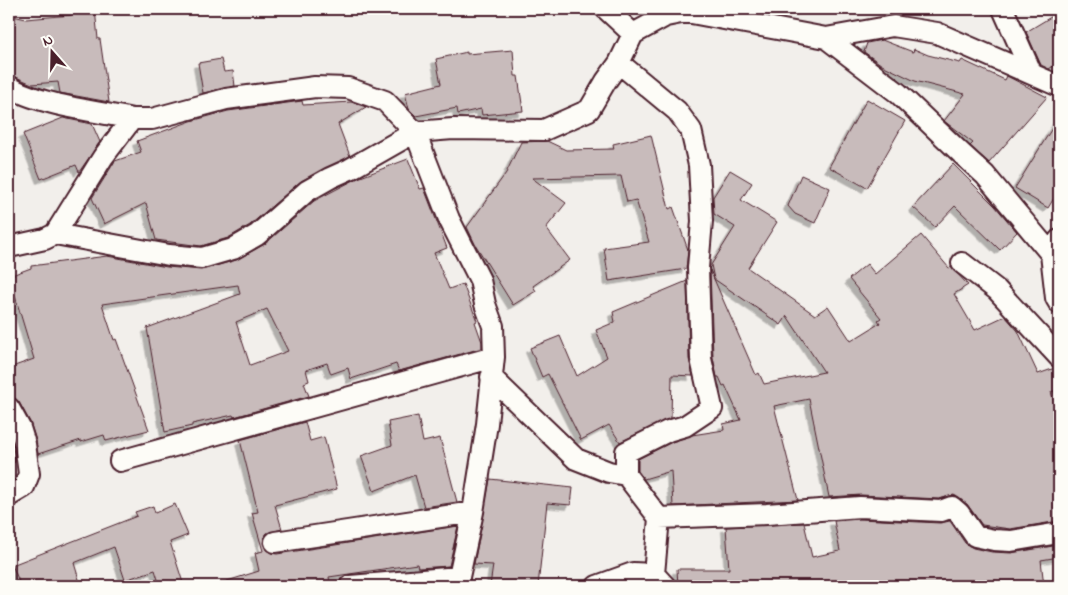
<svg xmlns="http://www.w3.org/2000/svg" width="1068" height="595" viewBox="0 0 1068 595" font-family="'Indie Flower',sans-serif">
<defs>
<filter id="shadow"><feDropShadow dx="-4.5" dy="4.5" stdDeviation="0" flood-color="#0004"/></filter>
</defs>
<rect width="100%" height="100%" fill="#f2efeb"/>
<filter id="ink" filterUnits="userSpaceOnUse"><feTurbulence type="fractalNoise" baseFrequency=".02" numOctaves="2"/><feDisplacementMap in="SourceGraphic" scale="10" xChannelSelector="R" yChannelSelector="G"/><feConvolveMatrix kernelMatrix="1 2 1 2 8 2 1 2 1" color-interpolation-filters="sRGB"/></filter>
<g filter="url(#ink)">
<path fill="#c8bbbb" stroke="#4a1f2b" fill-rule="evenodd" filter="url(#shadow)" d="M95,9L98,39H100L109,102L60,93L58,82L32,84L9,74V15L26,19L71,15L70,10Z
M1059,12V62L1049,69L1041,65L1026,32Z
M882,40L913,52L914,49L928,55L960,63L962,60L1005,80L1007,76L1047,97L989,163L970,146L973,143L944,121L965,94L915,81L882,65L864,52L867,43Z
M513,50L515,76H518L523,111L482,115L481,109L458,114L457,108L416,116L409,109L405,93L441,84L436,59L467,52V54Z
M221,59L224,72L233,71L235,86L203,93L198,63Z
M867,99L905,121L867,188L829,167Z
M302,101L303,105L351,102L366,107L338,124L350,156L301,181L250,225L228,238L201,246L156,240L146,203L104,224L92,198L115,161L141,152L137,141L191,121L228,111Z
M1059,117V190L1048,208L1015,188Z
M63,118L92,124L100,142L79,172L76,165L41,179L23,134Z
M651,135L669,209L673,207L688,250L686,269L609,281L604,248L649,242L636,200L627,202L621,176L532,178L566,203L546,228L570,260L533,286L536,291L513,305L475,244L467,227L506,173L521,142L547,141L566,150L614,149L613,144Z
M408,159L420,189L424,188L447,248L434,253L449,289L463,284L477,321L475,322L482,342V348L399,371L396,364L351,379L348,368L331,374L327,363L306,370L309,381L304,383L309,396L234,417L233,415L192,424V426L165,432L147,328L240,294L238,285L102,304L114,340L116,339L149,430L106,441L104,435L81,442V440L38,454L36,441L30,422L19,402L15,398L9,396V368L34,359L9,276L31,268V266L107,256L167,267L201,270L236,260L265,244L314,201L358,178ZM267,309L288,351L250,365L236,322Z
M953,164L995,206L1017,232L1000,250L955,206L935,227L913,207Z
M730,170L752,183L741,200L777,222L748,268L815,315L828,306L851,341L880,323L878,320L881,318L849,279L867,264L875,274L921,235L949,268L951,267L968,285L954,294L975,330L1005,316L1018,331L1038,374L1055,368L1059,379V389L1051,392L1059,417V521L1010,529L982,525L967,504L954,495L939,499L861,495L829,497L809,399L774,406L798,500L673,506L671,471L644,479L638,471V459L672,442L692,435L724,430L723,424L741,420L725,385L723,386L719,377H717L713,357L710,270L756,375L759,373L764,384L824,372L787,316L781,325L714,279L711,265L735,227L714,214L713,197Z
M801,175L830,188L815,223L795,214L788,206Z
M687,281L689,359L693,376L672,375L671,418L620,442L609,425L581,440L548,374L542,377L530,348L560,336L577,376L607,357L596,330L615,322L613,312Z
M418,416L423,442L440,438L457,502L424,507L415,475L374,491L361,456L392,445L388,422Z
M305,422L310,441L324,437L337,489L275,505L282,529L267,533L264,537L263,543L266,550L271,553L277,554L458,526L449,566L418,568L417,564L329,577L330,583L302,586H224V582L259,571L255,553L263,551L252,513L258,512L240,440Z
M9,432L13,447L15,462L9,464Z
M490,479L573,488L571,505L547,503L538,586H490L493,565L474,564Z
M175,504L188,535L170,542L184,586H160L155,570L125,580L114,547L74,563L81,586H21L12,565L137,516L135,512L153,506L155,513Z
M860,519L940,523L950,521L965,543L973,548L992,552L1011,553L1059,545V557L1041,560L1044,586H1006L1005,584L954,586H809V585L740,584V586H678L677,569H729L726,527L804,523L812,557L840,551L834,521Z"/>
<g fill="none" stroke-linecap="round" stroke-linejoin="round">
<g stroke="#4a1f2b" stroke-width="24">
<path id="street" d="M606,9L633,34
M1003,9L1032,74
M826,38L898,93L963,155L985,175L1051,254
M619,63L677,111L691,130L699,165L702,221L698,268L701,359L712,408L685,426L668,431L626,452V475L659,518L654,574L648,586
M9,86C34,104 100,112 132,119
M55,234L169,255L202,258L233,249L257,235L307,191L330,178L350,169L415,132L449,219L480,280L485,304L493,326L494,357L487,424L473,512L459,577V586
M1059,240L1051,254L1056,298L1059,303
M9,247L45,239L55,234L103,157L132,119H152L226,99L315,87L348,88L385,101L415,132L453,129L544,130L589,110L606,81L619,63L633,34L666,16L686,12L826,38L893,26L937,33L1059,86
M962,263L997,290L1059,357
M491,377L576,459L609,472L626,475
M9,408L20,428L25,444L29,474L24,487L9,496
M120,461L494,357
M659,518L767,514L860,507L941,511L952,507L959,513L975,536L994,540L1011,541L1059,533
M275,542L473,512
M350,586L459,577
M597,586L633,573L654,574L665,586"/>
</g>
<use href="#street" stroke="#fdfcf7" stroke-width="20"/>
</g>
</g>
<rect width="1068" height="595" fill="none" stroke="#fdfcf7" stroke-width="30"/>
<rect x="15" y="15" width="1038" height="565" fill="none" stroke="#4a1f2b" stroke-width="2" filter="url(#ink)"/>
<g transform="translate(52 52) rotate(340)" stroke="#fdfcf7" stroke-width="4" paint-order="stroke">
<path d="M0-4L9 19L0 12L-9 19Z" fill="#4a1f2b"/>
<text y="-8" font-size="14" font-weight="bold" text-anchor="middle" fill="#4a1f2b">N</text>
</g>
</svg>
